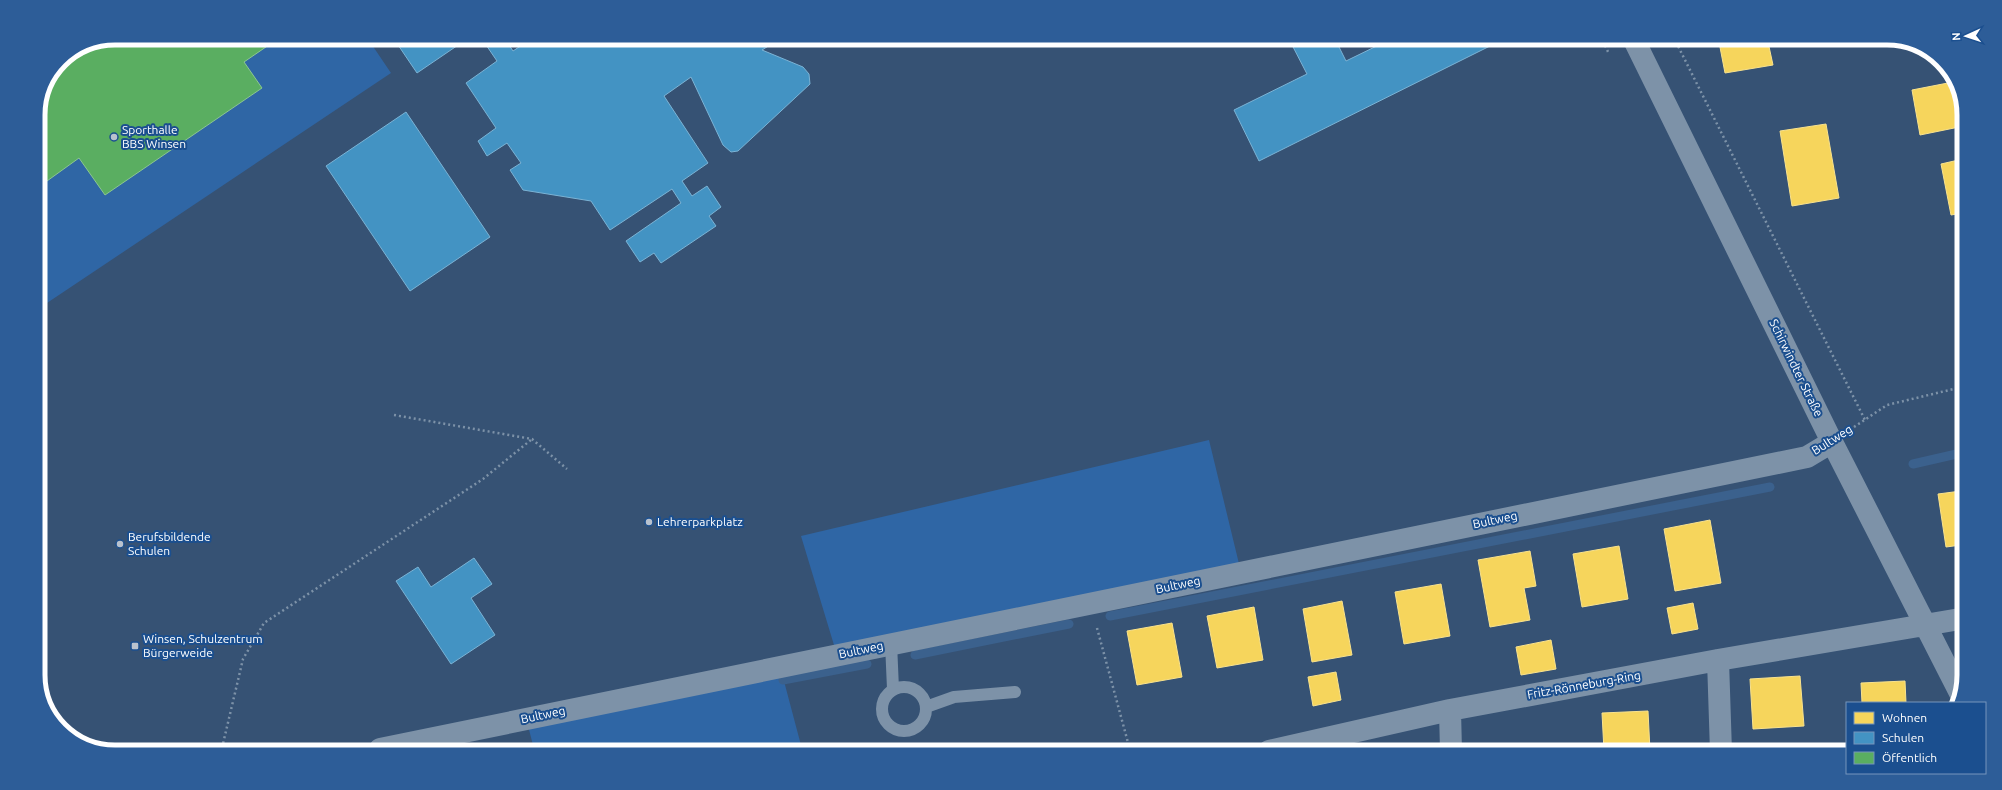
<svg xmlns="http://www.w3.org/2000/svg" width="2002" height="790" viewBox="0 0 2002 790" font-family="Ubuntu,sans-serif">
<rect width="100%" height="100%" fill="#365274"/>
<path fill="#2f66a5" d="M115,38L368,39L391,73L38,309V110L61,60L86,44Z
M1209,440L1241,572L837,655L801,536Z
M780,666L802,749H534L526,718Z"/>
<path fill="#f6d55c" stroke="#f9e28d" d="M1719,42H1768L1773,65L1725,73Z
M1953,82L1964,110V126L1920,135L1912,90Z
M1826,124L1839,198L1792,206L1780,131Z
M1963,159V213L1951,215L1941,164Z
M1961,491V545L1946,547L1938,494Z
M1710,520L1721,583L1675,591L1664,529Z
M1619,546L1628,599L1582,607L1573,554Z
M1530,551L1536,586L1524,588L1530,620L1490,627L1478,560Z
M1441,584L1450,636L1404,644L1395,592Z
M1342,601L1352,655L1312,662L1303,609Z
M1693,603L1698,629L1672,634L1667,608Z
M1254,607L1263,660L1217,668L1207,616Z
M1172,623L1182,677L1137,685L1127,631Z
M1551,640L1556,669L1521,675L1516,647Z
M1336,672L1341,700L1313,706L1308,677Z
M1800,676L1804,726L1753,729L1750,679Z
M1905,681L1906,703H1862L1861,683Z
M1648,711L1650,751H1604L1602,713Z
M1534,747V751H1481V748Z"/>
<path fill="#4393c3" stroke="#7bb3d5" d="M394,39H467L417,73Z
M482,39H505L513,51L531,39L778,40L762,50L803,67L809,74L810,84L738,151L731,152L723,145L691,77L664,96L708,163L682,181L692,196L707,186L721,207L709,216L716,226L661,263L654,253L640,262L626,241L681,203L672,189L610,230L591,201L523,190L510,170L521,163L507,143L487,156L478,141L496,128L466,83L497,61Z
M1290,41H1336L1346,61L1387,41H1500L1259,161L1234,110L1307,74Z
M406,112L490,237L410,291L326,166Z
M474,558L492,584L471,598L495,635L451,664L396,581L418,567L431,587Z
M995,745L996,750H975Z"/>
<path fill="#5aae61" stroke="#8cc690" d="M115,38H279L244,62L262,88L105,195L79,158L47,181L38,168V116L45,112L40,105L61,60L86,44Z"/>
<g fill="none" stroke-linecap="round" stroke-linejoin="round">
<path stroke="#3b618d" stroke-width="9" d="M1913,464L1961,453
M1110,616L1770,487
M915,655L1069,624
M783,680L867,664"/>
<path stroke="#7d92a8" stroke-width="2.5" stroke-dasharray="2 3" stroke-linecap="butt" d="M1603,41L1609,54
M1676,42L1865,420
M394,415L532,439L567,469
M1854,427L1887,405L1962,387
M1097,628L1130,750
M222,748L243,659L264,623L483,479L532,439"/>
<path stroke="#7d92a8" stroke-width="12" d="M891,643L893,689
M882 709a22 22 0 1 1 44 0a22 22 0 1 1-44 0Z
M926,707L954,697L1015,692"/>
<path stroke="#7d92a8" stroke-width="22" d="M1635,42L1832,442L1960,693
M1718,660L1721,752
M1450,710L1451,751
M380,749L1807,457L1832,442
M1269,751L1450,710L1718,660L1960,619"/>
</g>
<g fill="#b9c2ce" stroke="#1b4f8f" stroke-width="1.5">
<circle cx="114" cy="137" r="4"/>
<circle cx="649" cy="522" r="4"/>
<circle cx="120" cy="544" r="4"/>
<rect x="131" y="642" width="8" height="8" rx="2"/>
</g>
<g text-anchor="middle" stroke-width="4" stroke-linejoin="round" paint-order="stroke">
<g font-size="12" fill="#fff" stroke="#1b4f8f" text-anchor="start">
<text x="122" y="134">Sporthalle<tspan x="122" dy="14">BBS Winsen</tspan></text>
<text x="657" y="526">Lehrerparkplatz</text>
<text x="128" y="541">Berufsbildende<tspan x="128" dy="14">Schulen</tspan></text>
<text x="143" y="643">Winsen, Schulzentrum<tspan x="143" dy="14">Bürgerweide</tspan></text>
</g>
<g font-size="12" fill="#fff" stroke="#1b4f8f">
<text transform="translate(1796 368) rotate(64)" y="4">Schirwindter Straße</text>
<text transform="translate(1832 440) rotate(-32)" y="4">Bultweg</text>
<text transform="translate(1495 520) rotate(-12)" y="4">Bultweg</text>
<text transform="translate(1178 585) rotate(-12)" y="4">Bultweg</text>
<text transform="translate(861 650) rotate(-12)" y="4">Bultweg</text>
<text transform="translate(1584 685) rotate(-10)" y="4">Fritz-Rönneburg-Ring</text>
<text transform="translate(543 715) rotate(-12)" y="4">Bultweg</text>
</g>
</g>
<path d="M0 0H2002V790H0ZM115 45H1887A70 70 0 0 1 1957 115V675A70 70 0 0 1 1887 745H115A70 70 0 0 1 45 675V115A70 70 0 0 1 115 45Z" fill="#2d5d98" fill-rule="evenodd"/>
<path fill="none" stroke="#fff" stroke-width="5" d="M115 45H1887A70 70 0 0 1 1957 115V675A70 70 0 0 1 1887 745H115A70 70 0 0 1 45 675V115A70 70 0 0 1 115 45Z"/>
<rect x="1846" y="702" width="140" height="72" fill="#1b4f8f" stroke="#7695bc"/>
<rect x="1854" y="712" width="20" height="12" fill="#f6d55c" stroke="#7695bc"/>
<text x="1882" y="722" font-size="12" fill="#ffffff">Wohnen</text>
<rect x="1854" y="732" width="20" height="12" fill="#4393c3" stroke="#7695bc"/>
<text x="1882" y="742" font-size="12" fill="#ffffff">Schulen</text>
<rect x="1854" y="752" width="20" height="12" fill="#5aae61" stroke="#7695bc"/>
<text x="1882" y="762" font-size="12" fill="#ffffff">Öffentlich</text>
<g transform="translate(1966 36) rotate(267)" stroke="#1b4f8f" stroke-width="3" paint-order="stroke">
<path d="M0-3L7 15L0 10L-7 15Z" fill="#ffffff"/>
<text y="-6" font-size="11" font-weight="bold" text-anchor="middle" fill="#ffffff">N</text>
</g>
</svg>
